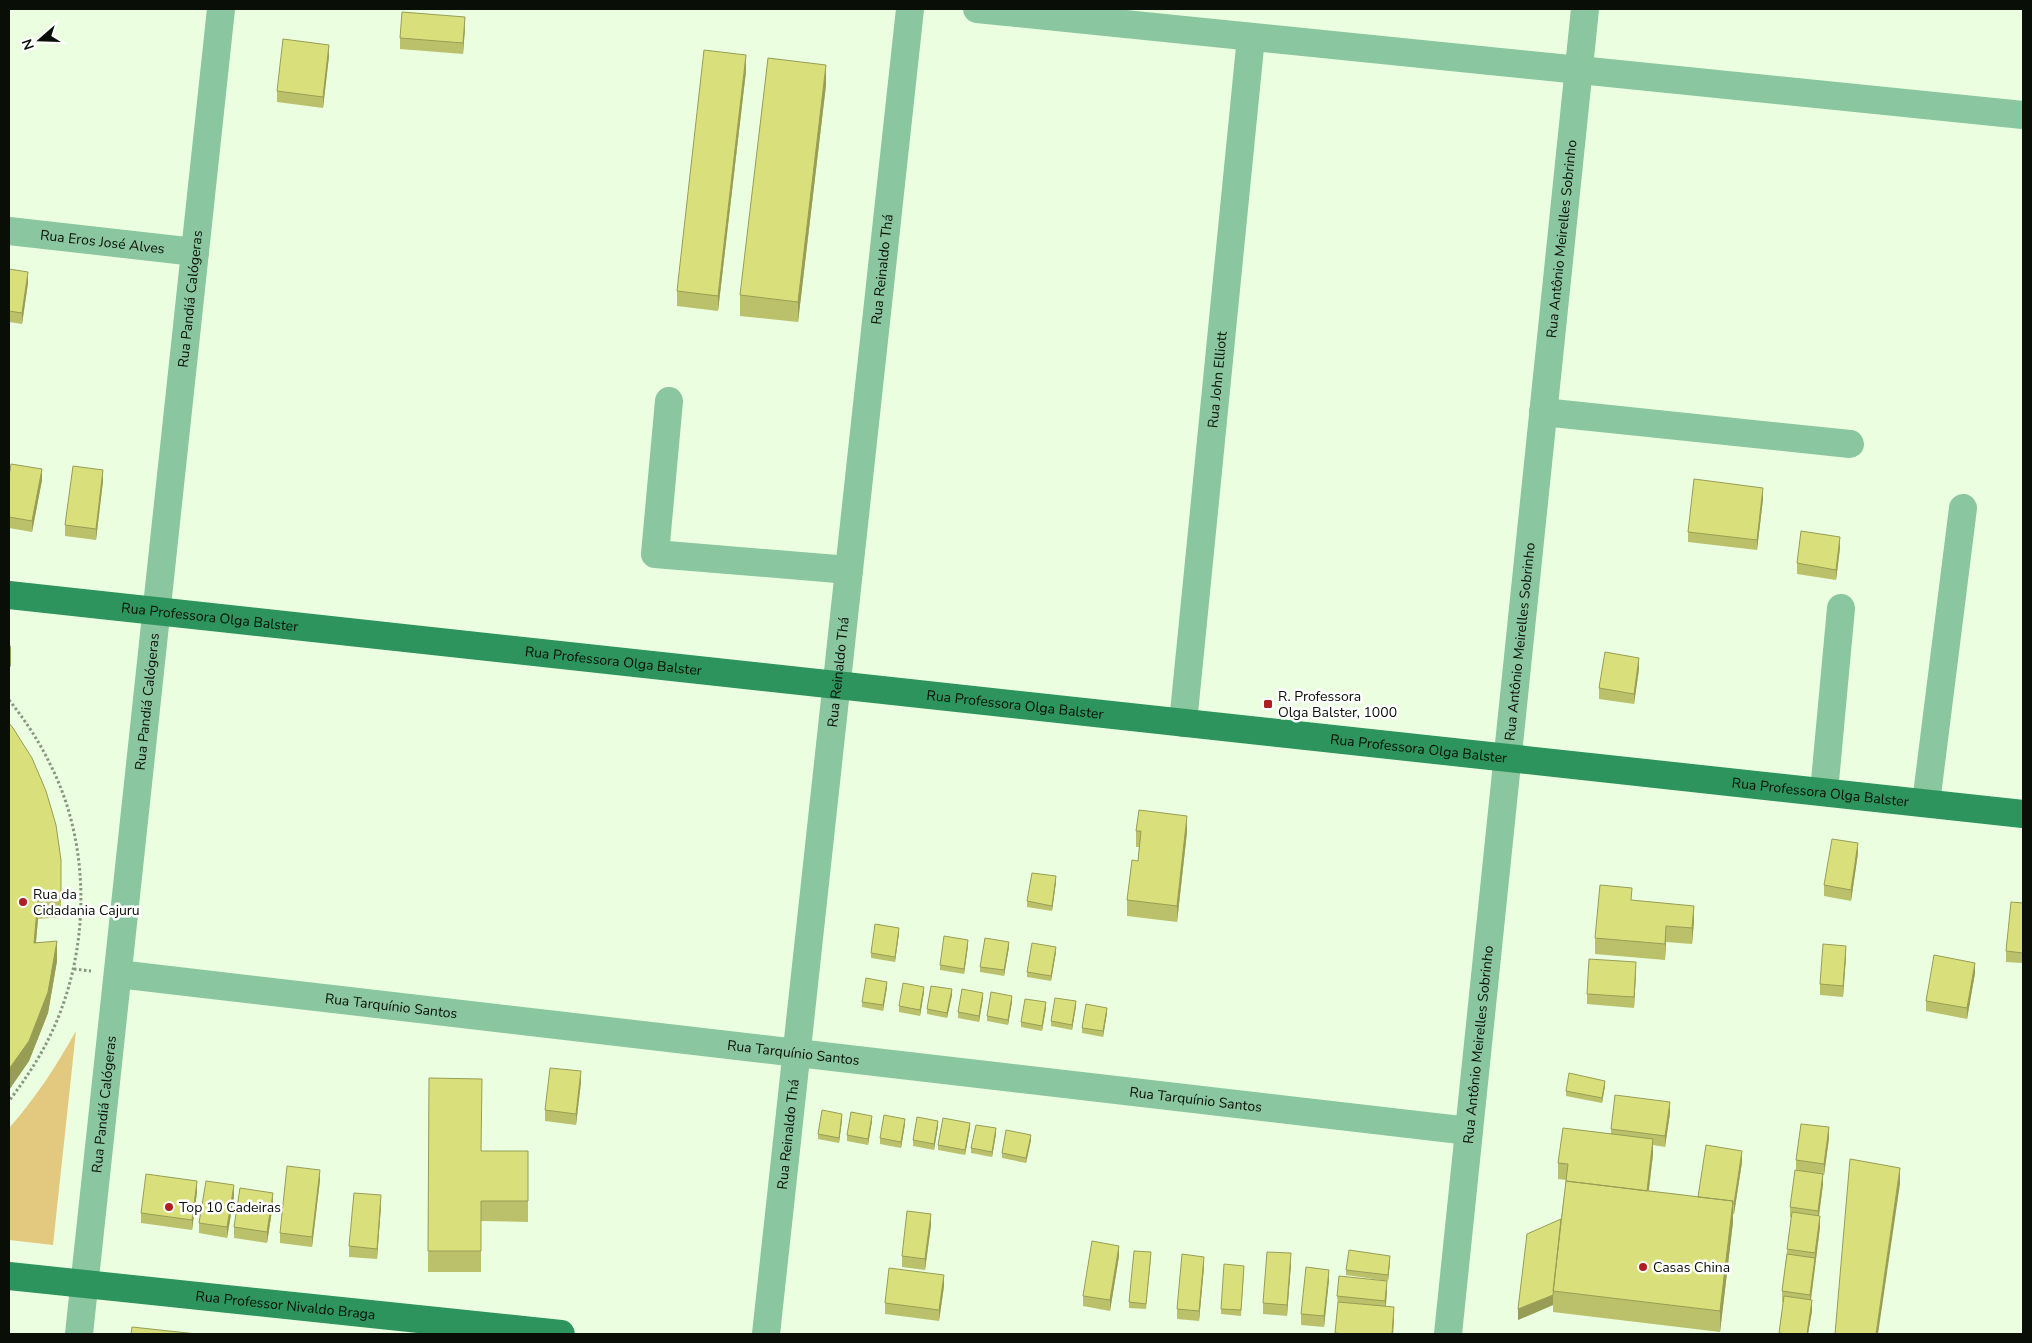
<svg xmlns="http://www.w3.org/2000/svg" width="2032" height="1343" viewBox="0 0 2032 1343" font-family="'Nunito Sans',sans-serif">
<rect width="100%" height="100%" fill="#ebffe0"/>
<path fill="#e3c980" d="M76,1031L53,1245L9,1240V1128C36,1098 56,1066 76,1031Z"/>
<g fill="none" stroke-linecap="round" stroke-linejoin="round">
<path stroke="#889680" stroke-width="3" stroke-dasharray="2.5 2.5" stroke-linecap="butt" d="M9,700C25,720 39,741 50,764C93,848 90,957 48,1040C37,1062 24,1081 9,1101
M74,969L91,971"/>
<g stroke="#8ac69f" stroke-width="28">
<path d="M977,9L2023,115"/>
<path id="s1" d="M9,231L195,252"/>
<path d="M669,401L655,554L849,570"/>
<path d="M1543,412L1850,444"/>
<path id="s2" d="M1183,723L1251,37"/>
<path d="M1824,792L1841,608"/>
<path d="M1926,803L1963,508"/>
<path id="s3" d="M118,974L1469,1131"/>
<path id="s4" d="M79,1334L221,9"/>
<path id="s5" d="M766,1334L910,9"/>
<path id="s6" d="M1448,1334L1585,9"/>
</g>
<g stroke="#2d945d" stroke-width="28">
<path id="s7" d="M9,595L2023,814"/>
<path id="s8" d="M9,1276L561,1334"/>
</g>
</g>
<path fill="#bbc16a" d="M465,28L463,54L400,49V38Z
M329,56L323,108L277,102V91Z
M746,71L718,311L677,306V291Z
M826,85L798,322L740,316V295Z
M9,269L28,283L22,324L9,322Z
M9,477L42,480L32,532L9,528Z
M103,481L96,540L65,536V525Z
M1763,499L1757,550L1688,542V532Z
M1840,548L1836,580L1797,574V563Z
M1639,669L1634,704L1599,699V688Z
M9,723L61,860V917L38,919L36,942L57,961L48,1013L29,1061L9,1090Z
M1136,831L1187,832L1177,922L1127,916V900L1138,861L1139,847H1136Z
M1858,853L1851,901L1824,896V885Z
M1056,882L1052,911L1027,907V901Z
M1632,900L1694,921L1692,944L1666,942L1665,960L1595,954V938Z
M2023,903V963L2006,962V951Z
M899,933L895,962L871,958V953Z
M968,946L964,974L940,970V965Z
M1009,947L1004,976L980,972V967Z
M1056,952L1051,981L1027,977V972Z
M1846,957L1843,997L1820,995V984Z
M1636,973L1634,1008L1587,1004V994Z
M1975,973L1967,1019L1926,1011V1001Z
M887,987L883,1011L862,1007V1002Z
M924,992L920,1016L899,1012V1006Z
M952,995L947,1018L927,1014V1009Z
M983,998L979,1022L958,1018V1012Z
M1012,1002L1008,1025L987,1021V1016Z
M1076,1006L1072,1030L1051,1026V1021Z
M1046,1008L1042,1031L1021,1027V1022Z
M1107,1013L1103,1037L1082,1033V1028Z
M429,1078L481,1151H528V1222L481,1221V1272H428Z
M581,1082L576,1125L545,1121V1110Z
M1605,1086L1602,1103L1566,1096V1091Z
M1670,1113L1665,1147L1653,1145V1154L1649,1191L1698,1197L1742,1162L1734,1214H1733V1222L1720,1332L1553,1312V1305L1518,1320L1561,1219L1566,1180L1558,1179V1163L1611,1133V1129Z
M842,1120L839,1143L818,1139V1134Z
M872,1121L868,1145L847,1141V1135Z
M905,1124L901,1148L880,1144V1138Z
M938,1126L934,1150L913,1146V1140Z
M970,1128L965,1155L938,1150V1145Z
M996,1134L992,1157L971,1153V1148Z
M1829,1138L1824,1175H1823V1184L1819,1216L1820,1227L1811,1300L1812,1311L1808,1334H1779L1783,1302H1782V1291L1791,1218L1790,1217V1207L1796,1170V1160Z
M1031,1140L1026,1163L1002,1158V1153Z
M320,1180L312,1247L280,1243V1233Z
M197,1192L192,1230L141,1223V1213Z
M234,1196L227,1238L199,1233V1223Z
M273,1204L267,1243L234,1238V1227Z
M381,1206L377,1259L349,1257V1246Z
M931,1225L925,1270L902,1267V1256Z
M1119,1256L1110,1311L1083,1306V1296Z
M1151,1258L1146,1309L1129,1308V1302Z
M1390,1262L1388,1281L1346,1275V1270Z
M1291,1264L1287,1316L1263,1314V1303Z
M1204,1267L1199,1321L1177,1319V1309Z
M1244,1272L1241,1316L1221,1314V1309Z
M1329,1280L1324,1327L1301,1325V1314Z
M944,1286L939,1321L885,1314V1303Z
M1387,1291L1386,1307L1394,1318L1393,1334H1335L1338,1306L1337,1296Z"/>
<path fill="#989d56" d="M465,17V28L463,54V43Z
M329,45V56L323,108V97Z
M746,55V71L718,311V296Z
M826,65V85L798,322V302Z
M28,272V283L22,324V313Z
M42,469V480L32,532V521Z
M103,470V481L96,540V529Z
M1763,488V499L1757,550V540Z
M1840,537V548L1836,580V570Z
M11,645V666L9,668V648Z
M1639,658V669L1634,704V694Z
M1187,816V832L1177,922V906Z
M1858,843V853L1851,901V890Z
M1056,876V882L1052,911V906Z
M38,899V919L34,963V943Z
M1694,906V921L1692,944V928Z
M1666,926V942L1665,960V944Z
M899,928V933L895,962V957Z
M968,940V946L964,974V969Z
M57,941V961L48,1013L29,1061L9,1090V1069Z
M1009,942V947L1004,976V970Z
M1846,946V957L1843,997V986Z
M1056,947V952L1051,981V976Z
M1636,962V973L1634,1008V997Z
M1975,963V973L1967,1019V1008Z
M887,982V987L883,1011V1005Z
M924,987V992L920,1016V1010Z
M952,989V995L947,1018V1013Z
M983,993V998L979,1022V1016Z
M1012,996V1002L1008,1025V1020Z
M1076,1001V1006L1072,1030V1025Z
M1046,1002V1008L1042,1031V1026Z
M1107,1008V1013L1103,1037V1031Z
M581,1071V1082L576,1125V1114Z
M1605,1081V1086L1602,1103V1098Z
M1670,1102V1113L1665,1147V1136Z
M842,1114V1120L839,1143V1138Z
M872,1116V1121L868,1145V1139Z
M905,1119V1124L901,1148V1142Z
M938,1121V1126L934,1150V1144Z
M970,1123V1128L965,1155V1150Z
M1829,1127V1138L1824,1175V1164Z
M996,1128V1134L992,1157V1152Z
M1031,1135V1140L1026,1163V1158Z
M1653,1139V1154L1646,1211V1195Z
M1742,1151V1162L1734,1214V1204Z
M1900,1168V1184L1878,1334H1876Z
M320,1170V1180L312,1247V1237Z
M1823,1174V1184L1818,1222V1211Z
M197,1181V1192L192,1230V1220Z
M234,1185V1196L227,1238V1227Z
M273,1193V1204L267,1243V1232Z
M381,1195V1206L377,1259V1249Z
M1733,1201V1222L1720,1332V1311Z
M931,1214V1225L925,1270V1259Z
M1820,1216V1227L1810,1306V1295Z
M1119,1246V1256L1110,1311V1300Z
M1291,1253V1264L1287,1316V1305Z
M1390,1256V1262L1388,1281V1275Z
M1204,1257V1267L1199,1321V1311Z
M1329,1270V1280L1324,1327V1316Z
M944,1275V1286L939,1321V1310Z
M1387,1281V1291L1385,1311V1301Z
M1553,1295V1305L1518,1320V1309Z
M1812,1300V1311L1808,1334H1807Z
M1394,1307V1318L1393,1334H1392Z"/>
<path fill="#d9e07b" stroke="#989d56" d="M402,12L465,17L463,43L400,38Z
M283,39L329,45L323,97L277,91Z
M704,50L746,55L718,296L677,291Z
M768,58L826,65L798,302L740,295Z
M9,269L28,272L22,313L9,311Z
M11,464L42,469L32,521L9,517V477Z
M73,466L103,470L96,529L65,525Z
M1694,479L1763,488L1757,540L1688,532Z
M1801,531L1840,537L1836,570L1797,563Z
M1605,652L1639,658L1634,694L1599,688Z
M9,723L13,728L32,758L46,791L56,825L61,860V896L38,899L34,943L57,941L48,992L29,1041L9,1069Z
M1139,810L1187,816L1177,906L1127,900L1132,860L1138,861L1141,831H1136Z
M1832,839L1858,843L1851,890L1824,885Z
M1032,873L1056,876L1052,906L1027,901Z
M1600,885L1632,888L1631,900L1694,906L1692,928L1666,926L1665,944L1595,938Z
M2011,902L2023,903V953L2006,951Z
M875,924L899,928L895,957L871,953Z
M944,936L968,940L964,969L940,965Z
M985,938L1009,942L1004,970L980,967Z
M1032,943L1056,947L1051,976L1027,972Z
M1823,944L1846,946L1843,986L1820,984Z
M1934,955L1975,963L1967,1008L1926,1001Z
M1589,959L1636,962L1634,997L1587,994Z
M866,978L887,982L883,1005L862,1002Z
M903,983L924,987L920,1010L899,1006Z
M931,986L952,989L947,1013L927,1009Z
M962,989L983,993L979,1016L958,1012Z
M991,992L1012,996L1008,1020L987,1016Z
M1055,998L1076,1001L1072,1025L1051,1021Z
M1025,999L1046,1002L1042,1026L1021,1022Z
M1086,1004L1107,1008L1103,1031L1082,1028Z
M550,1068L581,1071L576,1114L545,1110Z
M1569,1073L1605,1081L1602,1098L1566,1091Z
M429,1078L482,1079L481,1151H528V1201H481V1251H428Z
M1615,1095L1670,1102L1665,1136L1611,1129Z
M822,1110L842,1114L839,1138L818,1134Z
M851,1112L872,1116L868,1139L847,1135Z
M884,1115L905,1119L901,1142L880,1138Z
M917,1117L938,1121L934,1144L913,1140Z
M943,1118L970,1123L965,1150L938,1145Z
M1801,1124L1829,1127L1824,1164L1796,1160Z
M976,1125L996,1128L992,1152L971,1148Z
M1563,1128L1653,1139L1647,1191L1566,1181L1568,1164L1558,1163Z
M1006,1130L1031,1135L1026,1158L1002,1153Z
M1706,1145L1742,1151L1734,1204H1733V1201L1698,1197Z
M1850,1159L1900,1168L1876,1334H1835Z
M287,1166L320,1170L312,1237L280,1233Z
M1795,1170L1823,1174L1818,1211L1790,1207Z
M146,1174L197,1181L192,1220L141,1213Z
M206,1181L234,1185L227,1227L199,1223Z
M1566,1181L1733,1201L1720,1311L1553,1291Z
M240,1188L273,1193L267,1232L234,1227Z
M354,1193L381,1195L377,1249L349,1246Z
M907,1211L931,1214L925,1259L902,1256Z
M1792,1212L1820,1216L1815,1253L1787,1249Z
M1561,1219L1553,1295L1518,1309L1527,1234Z
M1092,1241L1119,1246L1110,1300L1083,1296Z
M1349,1250L1390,1256L1388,1275L1346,1270Z
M1134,1251L1151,1252L1146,1304L1129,1302Z
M1267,1252L1291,1253L1287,1305L1263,1303Z
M1182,1254L1204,1257L1199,1311L1177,1309Z
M1787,1254L1815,1258L1810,1295L1782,1291Z
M1224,1264L1244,1266L1241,1310L1221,1309Z
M1306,1267L1329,1270L1324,1316L1301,1314Z
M889,1268L944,1275L939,1310L885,1303Z
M1339,1276L1387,1281L1385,1301L1337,1296Z
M1784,1296L1812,1300L1807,1334H1787L1779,1333Z
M1338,1302L1394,1307L1392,1334H1344L1335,1333Z
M132,1327L197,1334H131Z"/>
<g fill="#b01e23" stroke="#fff" stroke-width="2">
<rect x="1263" y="699" width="10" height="10" rx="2.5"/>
<circle cx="23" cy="902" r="5"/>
<circle cx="169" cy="1207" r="5"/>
<circle cx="1643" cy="1267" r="5"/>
</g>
<g text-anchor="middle" stroke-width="5" stroke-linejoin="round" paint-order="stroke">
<g font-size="14" fill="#090f06" stroke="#fff">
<text dy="5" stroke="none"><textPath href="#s6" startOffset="1101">Rua Antônio Meirelles Sobrinho</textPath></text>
<text dy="5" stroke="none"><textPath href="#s1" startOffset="94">Rua Eros José Alves</textPath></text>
<text dy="5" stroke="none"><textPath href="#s5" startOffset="1071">Rua Reinaldo Thá</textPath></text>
<text dy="5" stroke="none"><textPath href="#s4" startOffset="1041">Rua Pandiá Calógeras</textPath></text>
<text dy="5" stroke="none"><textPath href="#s2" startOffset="345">Rua John Elliott</textPath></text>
<text dy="5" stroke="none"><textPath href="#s7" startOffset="202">Rua Professora Olga Balster</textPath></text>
<text dy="5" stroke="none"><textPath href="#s6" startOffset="696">Rua Antônio Meirelles Sobrinho</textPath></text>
<text dy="5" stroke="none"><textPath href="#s7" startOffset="608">Rua Professora Olga Balster</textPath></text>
<text dy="5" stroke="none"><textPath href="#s5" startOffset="666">Rua Reinaldo Thá</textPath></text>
<text dy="5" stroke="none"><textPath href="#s4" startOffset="636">Rua Pandiá Calógeras</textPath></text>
<text dy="5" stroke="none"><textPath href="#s7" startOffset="1012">Rua Professora Olga Balster</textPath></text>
<text dy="5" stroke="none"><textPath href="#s7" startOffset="1418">Rua Professora Olga Balster</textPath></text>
<text dy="5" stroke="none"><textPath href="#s7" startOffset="1822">Rua Professora Olga Balster</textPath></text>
<text dy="5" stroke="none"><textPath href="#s3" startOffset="275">Rua Tarquínio Santos</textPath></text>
<text dy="5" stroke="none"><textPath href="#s6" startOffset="291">Rua Antônio Meirelles Sobrinho</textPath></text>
<text dy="5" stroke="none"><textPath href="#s3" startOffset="680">Rua Tarquínio Santos</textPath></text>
<text dy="5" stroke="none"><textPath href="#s3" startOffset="1085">Rua Tarquínio Santos</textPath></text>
<text dy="5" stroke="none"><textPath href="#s4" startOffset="231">Rua Pandiá Calógeras</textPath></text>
<text dy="5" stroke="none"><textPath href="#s5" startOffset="201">Rua Reinaldo Thá</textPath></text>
<text dy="5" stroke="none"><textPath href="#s8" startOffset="278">Rua Professor Nivaldo Braga</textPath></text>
</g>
<g font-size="14" fill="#090f06" stroke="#fff" text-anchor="start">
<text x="1278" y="701">R. Professora<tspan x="1278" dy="16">Olga Balster, 1000</tspan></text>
<text x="33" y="899">Rua da<tspan x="33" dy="16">Cidadania Cajuru</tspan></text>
<text x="179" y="1212">Top 10 Cadeiras</text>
<text x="1653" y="1272">Casas China</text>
</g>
</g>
<rect width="2032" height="1343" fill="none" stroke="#090f06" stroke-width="20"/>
<g transform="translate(40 40) rotate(250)" stroke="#ffffff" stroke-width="4" paint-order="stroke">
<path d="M0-4L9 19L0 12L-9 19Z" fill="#090f06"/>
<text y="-8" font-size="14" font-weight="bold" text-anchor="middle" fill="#090f06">N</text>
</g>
</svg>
